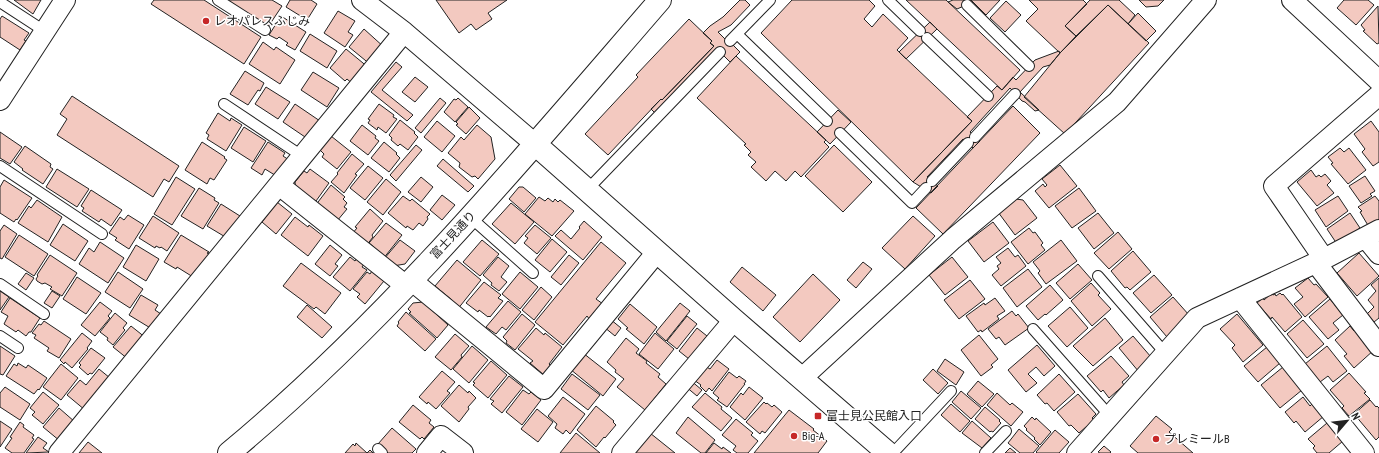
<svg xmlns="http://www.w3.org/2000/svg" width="1379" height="453" viewBox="0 0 1379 453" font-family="'PT Sans Narrow','Noto Sans JP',sans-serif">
<rect width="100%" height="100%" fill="#fff"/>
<path fill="#f3c9c0" stroke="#222" d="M14,0H41L33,14Z
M154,0H204L261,37L244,64L151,4Z
M227,0H272L282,6L268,27Z
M290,0H311L317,4L307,20L286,7Z
M436,0H507L488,13L492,19L476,30L471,24L459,33Z
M740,0H745L750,5L731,25L718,32L726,40L727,39L740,52L730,62L720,52L656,114L651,109L661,99L662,100L714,46L710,43L712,41L703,33L710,26L723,17Z
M792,0H869L875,6L864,19L872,27L883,14L908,38L897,50L972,121L913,182L761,33Z
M906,0H946L1020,70L1002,90Z
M953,0H971L973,2L957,9L948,2Z
M971,0H1000L986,15Z
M1029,0H1083L1087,4L1065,26L1076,36L1060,53L1026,21L1038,9Z
M1090,0H1119L1135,15L1128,24L1108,5L1076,36L1065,26Z
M1139,0H1164L1158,6L1146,7Z
M1344,0H1368L1374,5L1356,25L1337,8Z
M1006,1L1021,15L1005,32L990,18Z
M1108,5L1149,43L1065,134L1024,97L1060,53Z
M1378,6L1379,43L1377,44L1363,31L1365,30L1361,25Z
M338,11L355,21L348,32L353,35L345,47L324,33Z
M1138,13L1156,31L1146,41L1128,24Z
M2,16L29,33L24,40L26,41L20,50L0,37V19Z
M281,16L306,32L295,50L286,45L288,43L279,37L277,39L269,35Z
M689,19L712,41L710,43L714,46L662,100L661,99L608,155L585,134L638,77L636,75Z
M930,22L937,29L906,59L899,52Z
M364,29L385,48L371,65L349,47Z
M310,34L337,51L327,68L300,51Z
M263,42L274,50L276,47L295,60L280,84L249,64Z
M346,49L369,68L354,85L347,79L345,81L330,68Z
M1059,51L1060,53L1050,65L1043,67L1020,92L1039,110L1035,111L1025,102L1022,101L1010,88L970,132L980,141L973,148L963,139L927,177L938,186L931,193L913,182L972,121L967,117L997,86L1002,90L1013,77L1016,80L1035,60Z
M736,56L826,140L824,142L829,147L801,177L795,171L786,181L775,171L766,181L751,167L756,162L748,155L751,152L744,145L746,144L697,98Z
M396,62L402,67L382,90L413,115L407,121L371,92Z
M245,71L264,83L260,91L258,90L248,105L230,94Z
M313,72L339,88L327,107L301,90Z
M415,77L428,87L415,102L402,92Z
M266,87L290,102L278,119L255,104Z
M72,96L179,166L169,182L164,179L153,197L57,135L67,119L60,114Z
M440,98L446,103L421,133L415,128Z
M458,98L468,107L455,122L444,112L454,99L456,100Z
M295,104L320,121L308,139L283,122Z
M379,104L394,115L393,117L397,119L386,133L378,127L377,130L368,123L370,120L368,119Z
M1013,106L1040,133L943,234L916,208Z
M469,107L480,118L466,134L456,125L458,124L456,122Z
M838,110L851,122L830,144L817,132Z
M218,113L230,121L231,118L242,125L226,151L207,139L209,135L206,133Z
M400,120L415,132L414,133L418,137L408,150L400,144L398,146L391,140L392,138L389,135Z
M437,121L455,136L442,152L424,137Z
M1371,121L1379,132V162L1373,166L1362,152L1365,149L1354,134Z
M362,125L376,136L375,138L379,141L368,155L350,141Z
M477,125L491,137L495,159L478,179L475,176L472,177L459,167L460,163L448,153L461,137L464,140Z
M244,127L266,141L253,162L231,148Z
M0,132L22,147L10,164L0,158Z
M331,136L351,152L337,169L322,157L324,154L320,150Z
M202,142L225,157L224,158L227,160L214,180L210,178L207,184L185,170Z
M268,142L285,153L283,156L289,160L278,177L265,169L262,175L251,168Z
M384,142L397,153L396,154L400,158L389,172L371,158Z
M416,145L422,150L396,181L390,175Z
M834,145L872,182L843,212L805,176Z
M25,146L51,164L50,167L53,169L43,184L22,170L23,169L14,162Z
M1340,148L1344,152L1349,148L1366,170L1348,184L1331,164L1333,163L1328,157Z
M352,154L364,164L355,174L357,175L344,193L331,182L338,174L337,173Z
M443,159L474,186L468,192L437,166Z
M1060,165L1077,186L1049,208L1035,191L1043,184L1045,187L1047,185L1042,179Z
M368,166L383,178L365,200L350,188Z
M57,169L89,189L77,207L46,187Z
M310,169L329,183L316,201L296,191L295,182L304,171L307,173Z
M1311,170L1316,177L1319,175L1321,177L1325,174L1331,181L1327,185L1334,193L1317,206L1297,182Z
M1365,176L1375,191L1370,194L1372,196L1361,203L1349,186Z
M176,177L195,189L172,225L154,214Z
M421,177L433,187L421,202L408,192Z
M386,179L401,192L383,215L367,202Z
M4,180L32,198L17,220L16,219L14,222L0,213V187Z
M331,185L345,197L343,199L347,203L344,207L347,209L337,221L315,206Z
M519,187H523L536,198L524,212L509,199Z
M199,188L215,198L214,200L219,203L203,229L181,216Z
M1079,188L1096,211L1072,228L1055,206Z
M91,190L122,210L111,226L101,219L99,222L82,211L84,208L81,206Z
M442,195L455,205L442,220L430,210Z
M403,196L410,201L412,199L430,214L427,217L428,219L423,226L419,223L413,230L407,226L406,228L388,213Z
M1338,196L1348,211L1326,227L1315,210Z
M1375,196L1379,201V220L1369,227L1360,212L1362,211L1358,207Z
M539,197L545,201L548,198L553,202L555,199L558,202L560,200L574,211L552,236L525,214Z
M1016,199L1023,200L1037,218L1015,235L998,212Z
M37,200L62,217L48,242L18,223L29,206L31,208Z
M277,202L292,214L276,234L262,222Z
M511,203L534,222L515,244L492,224Z
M221,204L240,216L227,238L207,226Z
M370,209L383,221L372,235L373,237L366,246L352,234L357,228L355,227Z
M1098,213L1114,233L1094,249L1078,228Z
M1350,213L1360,228L1337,244L1327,229Z
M128,215L144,225L129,249L115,240L117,238L109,233L120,217L124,220Z
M153,216L179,233L167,251L161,247L160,248L156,246L155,248L139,238Z
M913,216L935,236L905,269L882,248Z
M295,217L308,227L309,225L323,236L308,256L281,235Z
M584,221L602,237L583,260L555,236L561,230L571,239L580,228L579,227Z
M993,222L1009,243L984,262L968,241Z
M386,223L402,235L383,259L372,251L375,248L369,243Z
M63,224L88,241L75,261L50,245Z
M4,225L17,234L2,259L0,258V231Z
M535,225L551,238L537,254L524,243L528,238L525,236Z
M1029,228L1033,233L1035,232L1043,243L1041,245L1045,250L1028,264L1011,242Z
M1118,232L1132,249L1109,269L1094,253Z
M19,235L48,254L34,276L5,257Z
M181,235L209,252L207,253L209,254L203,265L201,264L193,277L177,267L176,269L164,262Z
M552,239L567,252L550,272L535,260Z
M400,240L415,251L405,264L393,266L384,259Z
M482,240L499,254L480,276L463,262Z
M1061,240L1077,261L1046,284L1038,273L1040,271L1033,262Z
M100,242L124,258L108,283L79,264L89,248L94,252Z
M601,242L626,263L596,299L603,304L590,320L587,316L563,345L535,322Z
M136,245L159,259L146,281L123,267Z
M330,245L342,255L335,264L338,266L330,276L315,264Z
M1008,248L1015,257L1018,255L1026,266L1001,286L992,275L999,269L997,266L1001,263L996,257Z
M1133,251L1151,272L1130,290L1127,287L1125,288L1111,271Z
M1359,253L1379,276L1357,296L1337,273Z
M50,255L77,273L62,296L50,289L52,287L45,283L42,284L37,281L36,279L38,276L37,275Z
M569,255L579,263L561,285L551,277Z
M350,257L355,261L357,258L364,264L362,267L367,270L350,291L333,277Z
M498,257L509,266L501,277L507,282L499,291L491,285L492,283L483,275Z
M952,257L968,277L945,295L929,275Z
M457,260L481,280L457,310L449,304L452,300L435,286Z
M863,262L872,269L856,288L847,280Z
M301,263L341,293L325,314L316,307L314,309L283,286Z
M1078,264L1092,280L1070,299L1056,283Z
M742,267L776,295L763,311L730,282Z
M1028,269L1042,287L1017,307L1003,288Z
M372,271L384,281L365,304L357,297L360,294L353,289L367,272L370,274Z
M118,272L143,289L130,308L105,292Z
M520,272L538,287L520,309L502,294Z
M26,273L34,278L26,290L18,284Z
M813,274L840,300L800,342L773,317Z
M1154,275L1172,295L1151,313L1133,293Z
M77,277L101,293L86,314L63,299Z
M1308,278L1314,285L1316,284L1328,297L1305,317L1294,304L1303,297L1295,288Z
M1379,278V318L1374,322L1367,314L1374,307L1368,300L1376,291L1371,285Z
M970,280L985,299L959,319L944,300Z
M484,282L501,295L498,298L503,301L490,317L489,316L488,317L479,310L478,312L466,303Z
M1091,283L1100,293L1098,295L1111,309L1092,326L1071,301Z
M1050,285L1063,300L1046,315L1045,314L1038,320L1026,306Z
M541,287L552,297L534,320L522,310Z
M0,291L9,297L0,310Z
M52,291L60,296L52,308L44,303Z
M1272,293L1273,295L1275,294L1276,296L1280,293L1282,295L1283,294L1302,317L1285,332L1272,317L1271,319L1257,303L1263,298L1264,300Z
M141,295L158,305L155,310L161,314L152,329L129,315Z
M1173,297L1189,315L1167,337L1150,317Z
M10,298L40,318L31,332H29L26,336L18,330L16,332L4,324L8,316L1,312Z
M995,298L1005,311L997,316L999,319L982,332L981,330L978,332L966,316L984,303L985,305Z
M1330,299L1343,315L1333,323L1339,330L1328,339L1309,317Z
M508,301L521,312L506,330L502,327L496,334L486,327Z
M100,302L112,311L108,316L110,318L95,336L81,325Z
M423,302L448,325L437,338L409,313L411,312L408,309L413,303Z
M680,303L690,311L666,341L656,332Z
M630,304L657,327L644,344L626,329L628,328L618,319Z
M307,305L332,327L322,338L297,317Z
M1070,307L1088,328L1067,347L1048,326Z
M1012,311L1016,316L1018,314L1029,328L1005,345L999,337L996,339L988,329Z
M406,312L436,339L425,351L397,326L399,323L398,322Z
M115,313L127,323L123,328L125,330L113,345L107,340L108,338L100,332Z
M522,314L535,325L515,350L506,343L507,341L503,337Z
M1237,314L1263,345L1243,362L1232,348L1235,345L1220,329Z
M687,316L697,324L677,349L667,341Z
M1105,318L1123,340L1093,366L1073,346Z
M610,319L621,328L615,336L604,327Z
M1303,320L1324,344L1307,358L1287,334Z
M44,321L71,339L59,358L47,351L49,348L34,338L36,335L32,333L39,324L41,325Z
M131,326L146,338L128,359L113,347Z
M1350,326L1354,331L1356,329L1374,350L1354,368L1344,356L1347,354L1335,340Z
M536,328L544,335L545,333L562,347L549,364L551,366L544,375L530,363L533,361L518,349Z
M697,328L707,336L689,359L679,351Z
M82,333L92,341L87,348L88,349L72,368L65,362L64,364L60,360Z
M655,333L674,349L658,369L639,354Z
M455,334L469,346L461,355L462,357L451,370L435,357Z
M979,335L998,359L991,365L993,367L981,376L961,350Z
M1133,336L1151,357L1139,372L1119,348Z
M626,338L639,349L636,353L647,361L646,363L660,374L658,377L666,384L645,410L617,387L624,379L615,372L616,370L607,362Z
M1037,345L1055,366L1044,376L1036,367L1028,374L1037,383L1026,392L1008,370Z
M0,346L15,356L3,375L0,374Z
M472,346L488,360L469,383L453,369Z
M1327,346L1347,371L1333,382L1328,376L1320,382L1305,364Z
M1267,347L1280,363L1258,382L1244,366Z
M91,348L105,358L92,374L90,373L88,375L79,367L81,365L79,363Z
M583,353L616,379L603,396L570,369Z
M1111,356L1129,376L1122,382L1124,385L1109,398L1103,390L1101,392L1087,376Z
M945,359L964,372L956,385L937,371Z
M717,360L729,369L712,391L709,388L706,392L700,386L701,385L694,380L705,366L710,369Z
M491,361L507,375L488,398L473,385L475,383L473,382Z
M18,363L26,368L28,365L47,378L39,390L38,389L34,394L6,376L14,364L17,366Z
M61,364L78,378L61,400L43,387Z
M1283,367L1302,390L1280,408L1261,385Z
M99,369L110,378L85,410L67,395L80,380L86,385Z
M933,369L948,383L938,394L923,380Z
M442,371L455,382L447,391L450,393L436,409L428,402L427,404L419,397Z
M729,372L737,378L739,376L746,381L744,384H745L727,407L717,400L719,398L713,393Z
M1349,373L1366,392L1364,393L1370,399L1349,416L1342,408L1344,406L1330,390Z
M572,374L600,395L588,410L561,389Z
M1059,374L1075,392L1054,411L1047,403L1045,404L1037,395Z
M509,376L523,387L502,413L491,404L494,401L490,399Z
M690,380L702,390L697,396L685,386Z
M978,381L994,394L982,407L967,394Z
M459,385L468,393L469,391L476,398L468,407L469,409L459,422L441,406Z
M5,387L30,404L20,420L0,407V393Z
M749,387L763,398L745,420L730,407L741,393L743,395Z
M523,390L529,394L531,392L541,400L522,425L506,412Z
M961,391L981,408L971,419L952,402Z
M43,392L59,405L43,424L32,415L35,412L30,408Z
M705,393L722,407L721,409L732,418L721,431L692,407Z
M997,393L1010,405L1012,403L1023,412L1011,426L987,405Z
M1078,394L1096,414L1092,418L1094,420L1079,433L1071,425L1069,426L1057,412Z
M563,397L585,414L570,434L566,430L563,434L555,428L557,424L548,416Z
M1303,397L1310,406L1313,403L1324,416L1305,432L1296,421L1294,423L1285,412Z
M1370,400L1376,407L1377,406L1379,408V437L1376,440L1354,414Z
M764,402L766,404L767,403L772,407L774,405L782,412L765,433L762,431L760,434L746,422Z
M951,404L970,421L960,432L941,415Z
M413,405L431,420L429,423L434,427L424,439L422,437L420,439L399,422Z
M596,406L614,421L613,422L616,425L605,438L604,437L596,447L577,430Z
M985,407L1000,420L999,421L1001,423L993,432L991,431L990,432L975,419Z
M59,408L75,422L60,441L43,427Z
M537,409L553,422L538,442L521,429Z
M789,410L814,429L813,430L827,441L818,453H754Z
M1156,416L1172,429L1169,432L1193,453H1138L1130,446Z
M688,417L715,440L705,453H701L676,433Z
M1032,417L1035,420L1036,418L1051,432L1040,445L1034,439L1035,438L1026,430L1027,429L1024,426Z
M736,419L753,433L751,435L758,441L748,453H737L733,450L736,446L722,435Z
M0,421L12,429L0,447Z
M972,421L991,438L982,448L962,433Z
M20,422L24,425L23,427L34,435L32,438L34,439L24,453H12L5,448L12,438L10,437Z
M1327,423L1343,441L1329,453H1317L1313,448L1315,446L1308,439Z
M392,428L416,449L412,453H388L378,444Z
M1019,429L1039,446L1033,453H1020L1008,443Z
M1055,430L1069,442L1059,453H1037L1036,452Z
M576,433L600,453H560Z
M650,433L675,453H634Z
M38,437L47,443L43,448L49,452L26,453Z
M88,442L102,453H79Z
M356,443L367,453L370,450L373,453H345L353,444L355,446Z
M714,443L722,449L723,447L731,453H706Z
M1104,446L1111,452L1110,453H1100L1098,452Z
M1010,448L1016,453H1005Z"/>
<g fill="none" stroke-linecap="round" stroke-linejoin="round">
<g stroke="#222" stroke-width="12">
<path id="service" d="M218,0L265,30
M888,0L920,31
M0,2L46,32
M967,5L1029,66
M737,34L827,121
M927,38L988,96
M730,41L770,0
M224,104L302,156
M840,133L912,203L926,188
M975,137L1015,94
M0,166L102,234
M932,181L968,143
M587,190L720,52
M470,217L533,273
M1098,276L1166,354
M0,284L44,314
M1033,329L1110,416
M0,336L18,348
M378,449L382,453
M893,453L951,391
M985,453L1006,431"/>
</g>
<g stroke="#222" stroke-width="22">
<path id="minor" d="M362,0L404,32L535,144
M1292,0L1379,81
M0,100L65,0
M279,185L405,285
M1366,238L1379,254
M1324,259L1274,186L1379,95
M1316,263L1379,346
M411,280L544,389L657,252
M1240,298L1364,453
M802,378L953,239L1117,102L1206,0
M59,453L404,32
M427,453L441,436L463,453
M622,453L734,320
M1077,453L1197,318L1324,259L1379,230"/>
</g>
<g stroke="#222" stroke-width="24">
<path id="tertiary" d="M535,144L734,320L888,453
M229,453C389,320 524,157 660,0"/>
</g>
<use href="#service" stroke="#fff" stroke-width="10"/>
<use href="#minor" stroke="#fff" stroke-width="20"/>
<use href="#tertiary" stroke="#fff" stroke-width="22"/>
</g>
<g fill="#c62828" stroke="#fff" stroke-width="1.5">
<circle cx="206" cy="21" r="4"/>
<rect x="814" y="412" width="8" height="8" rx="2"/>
<circle cx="794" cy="436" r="4"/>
<circle cx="1156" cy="439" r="4"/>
</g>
<g text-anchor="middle" stroke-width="3" stroke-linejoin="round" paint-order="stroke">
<g font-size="12" fill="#222" stroke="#fff" text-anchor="start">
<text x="214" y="25">レオパレスふじみ</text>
<text x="826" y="420">富士見公民館入口</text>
<text x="802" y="440">Big-A</text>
<text x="1164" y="443">プレミールB</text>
</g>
<g font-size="12" fill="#222" stroke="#fff">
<text transform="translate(453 235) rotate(-47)" y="4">富士見通り</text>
</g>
</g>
<g transform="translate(1347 421) rotate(62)" stroke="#ffffff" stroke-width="3" paint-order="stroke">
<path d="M0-3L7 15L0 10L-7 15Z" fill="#222222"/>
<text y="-6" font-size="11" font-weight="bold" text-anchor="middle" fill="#222222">N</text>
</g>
</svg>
